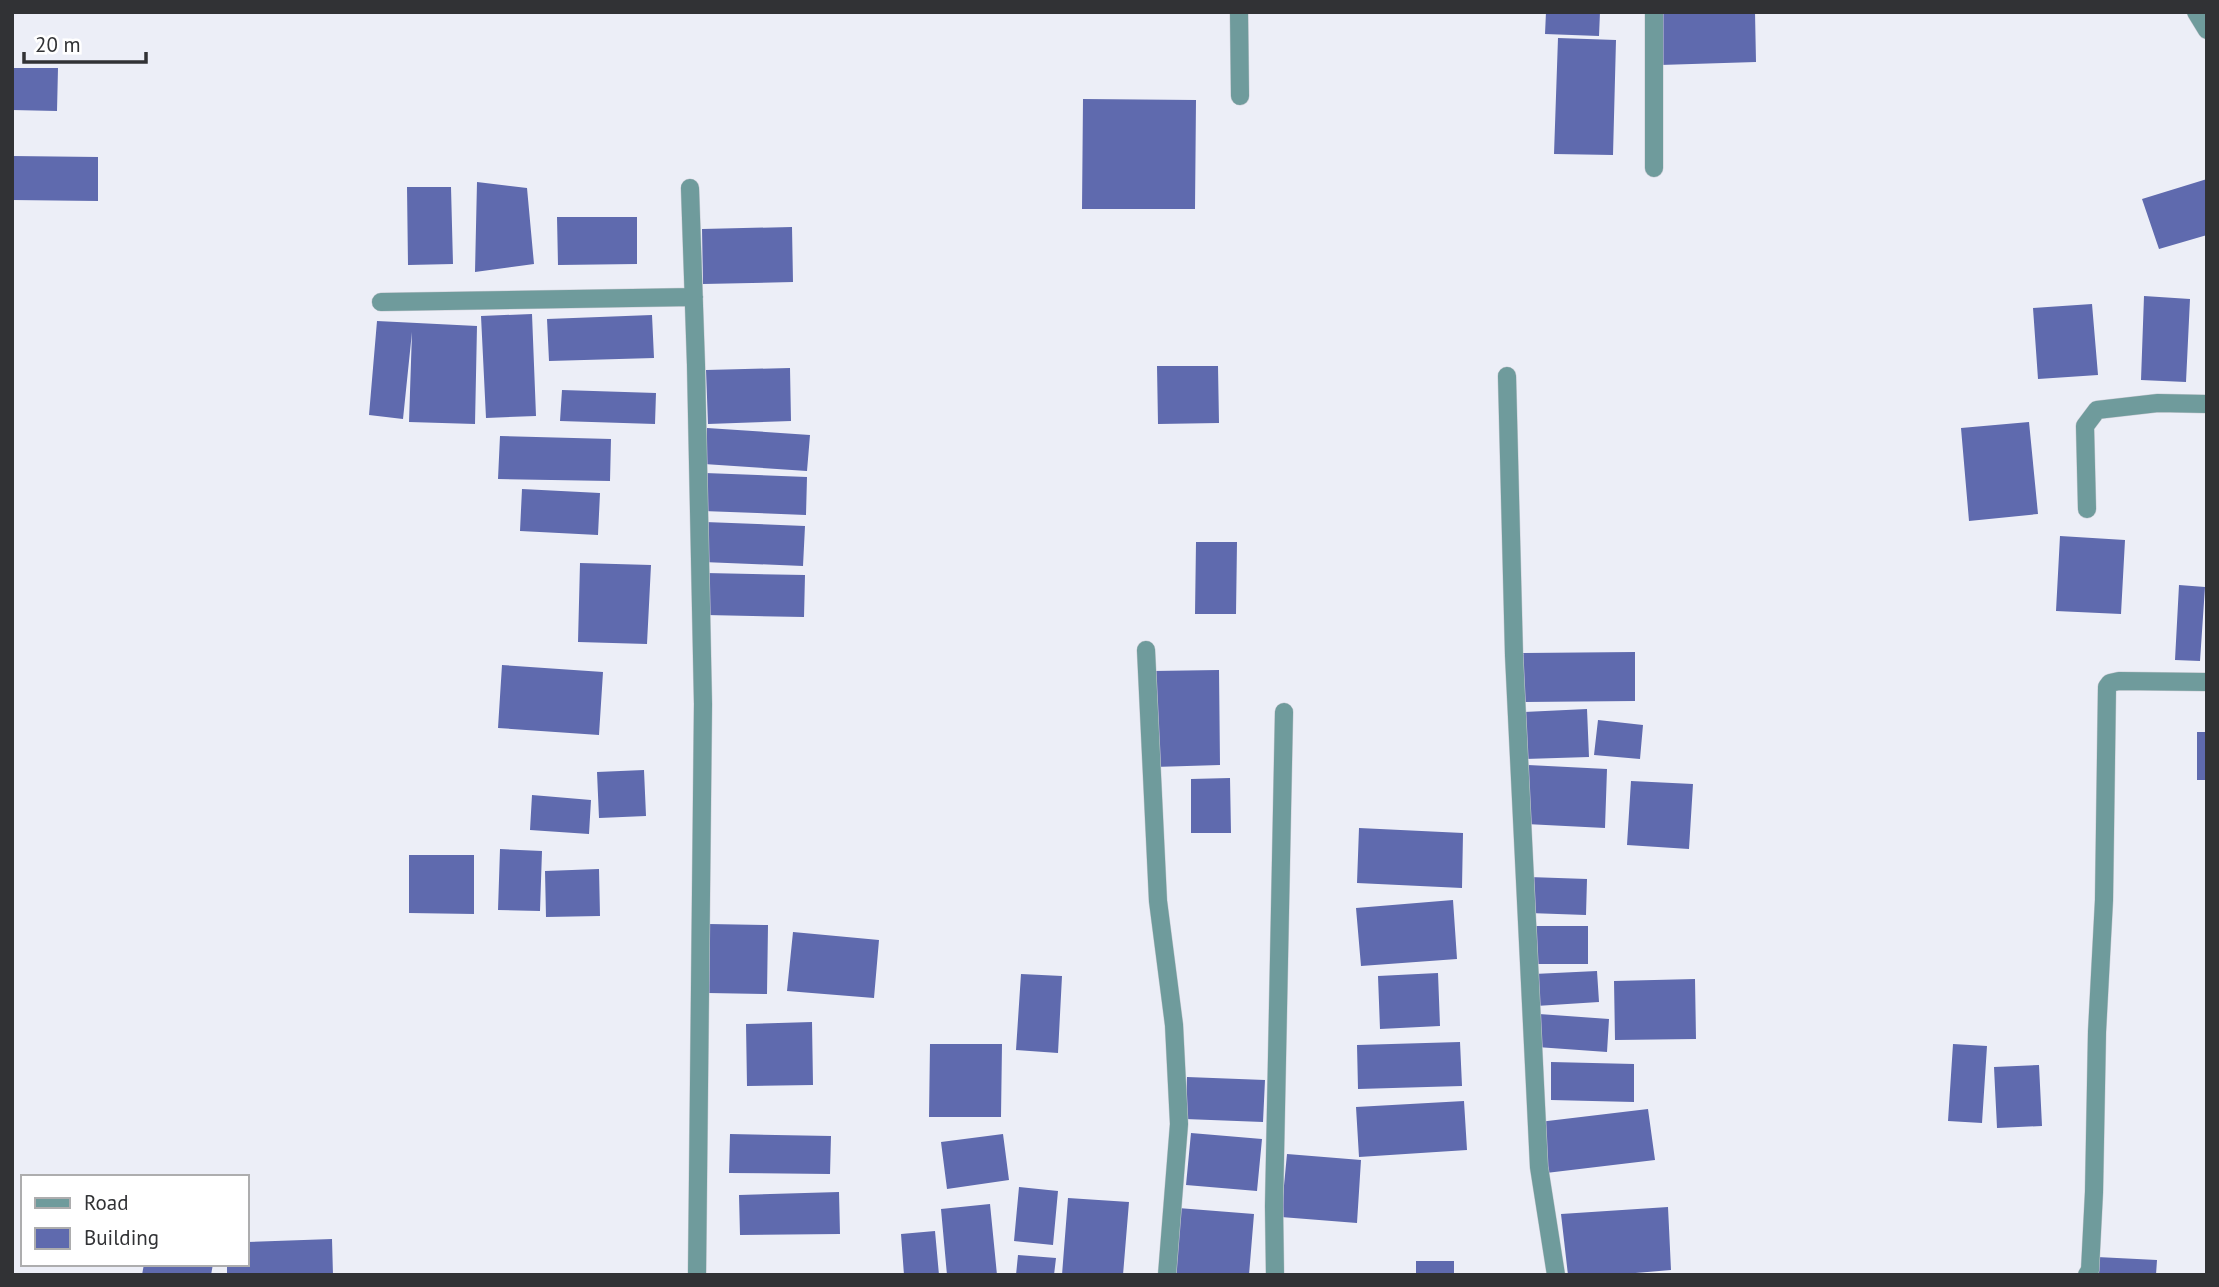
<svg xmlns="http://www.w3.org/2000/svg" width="2219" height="1287" viewBox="0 0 2219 1287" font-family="'PT Sans',sans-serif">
<rect width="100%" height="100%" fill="#eceef7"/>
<path fill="#5f6aae" d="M1546,12H1600L1599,36L1545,34Z
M1658,12H1755L1756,62L1660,65Z
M1558,38L1616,40L1613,155L1554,154Z
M12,68H58L57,111L12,110Z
M1083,99L1196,100L1195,209H1082Z
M12,156L98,157V201L12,200Z
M2207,179V235L2159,249L2142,199Z
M477,182L527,188L534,264L475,272Z
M407,187H451L453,264L408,265Z
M557,217H637V264L558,265Z
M792,227L793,282L703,284L702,229Z
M2144,296L2190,299L2186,382L2141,380Z
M2092,304L2098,375L2038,379L2033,308Z
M532,314L536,416L486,418L481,316Z
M652,315L654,358L549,361L547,319Z
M377,321L477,326L475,424L409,422L412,332L403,419L369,415Z
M1157,366H1218L1219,423L1158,424Z
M790,368L791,421L708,424L706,370Z
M562,390L656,393L655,424L560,421Z
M2029,422L2038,514L1969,521L1961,428Z
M707,428L810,435L807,471L704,464Z
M500,436L611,439L610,481L498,479Z
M705,473L807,477L806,515L703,511Z
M522,489L600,493L598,535L520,531Z
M705,522L805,526L803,566L703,562Z
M2060,536L2125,540L2121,614L2056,611Z
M1196,542H1237L1236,614H1195Z
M580,563L651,565L647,644L578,642Z
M706,573L805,575L804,617L706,615Z
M2179,585L2205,587L2200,661L2175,660Z
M1635,652V701L1522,702V653Z
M502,665L603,672L599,735L498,728Z
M1219,670L1220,765L1154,767L1153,671Z
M1587,709L1589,757L1525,759L1523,712Z
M1598,720L1643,725L1640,759L1594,755Z
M2197,732H2207V780H2197Z
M1528,765L1607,769L1605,828L1526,824Z
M644,770L646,816L599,818L597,772Z
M1230,778L1231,833H1191V779Z
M1631,781L1693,784L1689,849L1627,845Z
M532,795L591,800L589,834L530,830Z
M1359,828L1463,833L1462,888L1357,883Z
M500,849L542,851L540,911L498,910Z
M409,855H474V914L409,913Z
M599,869L600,916L546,917L545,871Z
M1529,877L1587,879L1586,915L1529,913Z
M1453,900L1457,959L1361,966L1356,908Z
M709,924L768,925L767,994L708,993Z
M1532,926H1588V964H1532Z
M793,932L879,940L874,998L787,991Z
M1597,971L1599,1002L1536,1006L1534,974Z
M1438,973L1440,1026L1380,1029L1378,976Z
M1021,974L1062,976L1058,1053L1016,1050Z
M1695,979L1696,1039L1615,1040L1614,981Z
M1539,1014L1609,1019L1607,1052L1537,1047Z
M812,1022L813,1085L747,1086L746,1024Z
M1460,1042L1462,1086L1358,1089L1357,1045Z
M930,1044H1002L1001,1117H929Z
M1953,1044L1987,1046L1982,1123L1948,1121Z
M1551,1062L1634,1064V1102L1551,1100Z
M2039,1065L2042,1126L1997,1128L1994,1067Z
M1187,1077L1265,1080L1263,1122L1185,1119Z
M1464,1101L1467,1150L1359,1157L1356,1107Z
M1648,1109L1655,1160L1546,1173L1539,1122Z
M1191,1133L1262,1139L1257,1191L1186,1185Z
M730,1134L831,1136L830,1174L729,1173Z
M1003,1134L1009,1180L947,1189L941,1142Z
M1287,1154L1361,1160L1357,1223L1281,1217Z
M1019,1187L1058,1191L1053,1245L1014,1241Z
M839,1192L840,1234L740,1235L739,1195Z
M1068,1198L1129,1202L1123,1275H1062Z
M990,1204L997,1275H947L941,1209Z
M1668,1207L1671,1270L1612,1275H1568L1561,1214Z
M1178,1208L1254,1214L1249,1275H1172Z
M935,1231L939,1275H904L901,1234Z
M332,1239L333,1275H227V1264H247V1242Z
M1018,1255L1056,1258L1054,1275H1016Z
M2097,1257L2157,1260L2156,1275H2096Z
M1416,1261H1454V1275H1416Z
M144,1264H213L211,1275H142Z"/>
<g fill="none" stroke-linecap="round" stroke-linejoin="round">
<g stroke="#caccd4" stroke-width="19">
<path id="minor" d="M1239,12L1240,96
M1654,12V168
M2196,12L2207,30
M690,188L696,365L703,704L697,1275
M381,302L694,297
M1507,376L1514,655L1539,1167L1556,1275
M2087,509L2085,426L2097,410L2158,403L2207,404
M1146,650L1158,901L1174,1025L1179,1124L1167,1275
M1275,1275L1274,1206L1284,712
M2087,1275L2090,1270L2094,1192L2097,1032L2104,900L2107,687L2110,683L2119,681L2207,682"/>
</g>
<use href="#minor" stroke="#6f9b9c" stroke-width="18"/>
</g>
<rect width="2219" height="1287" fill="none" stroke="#313235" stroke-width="28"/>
<rect x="21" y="1175" width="228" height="91" fill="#ffffff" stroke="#adadae" stroke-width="2"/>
<rect x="35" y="1198" width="35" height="10" fill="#6f9b9c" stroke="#adadae" stroke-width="2"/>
<text x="84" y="1210" font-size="21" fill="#313235">Road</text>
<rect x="35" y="1228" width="35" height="21" fill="#5f6aae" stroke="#adadae" stroke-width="2"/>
<text x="84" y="1245" font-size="21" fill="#313235">Building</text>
<path d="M24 52v10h122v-10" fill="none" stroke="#313235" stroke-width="3.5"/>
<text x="35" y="52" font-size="21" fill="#313235" stroke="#ffffff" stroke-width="5" paint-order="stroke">20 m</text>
</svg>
